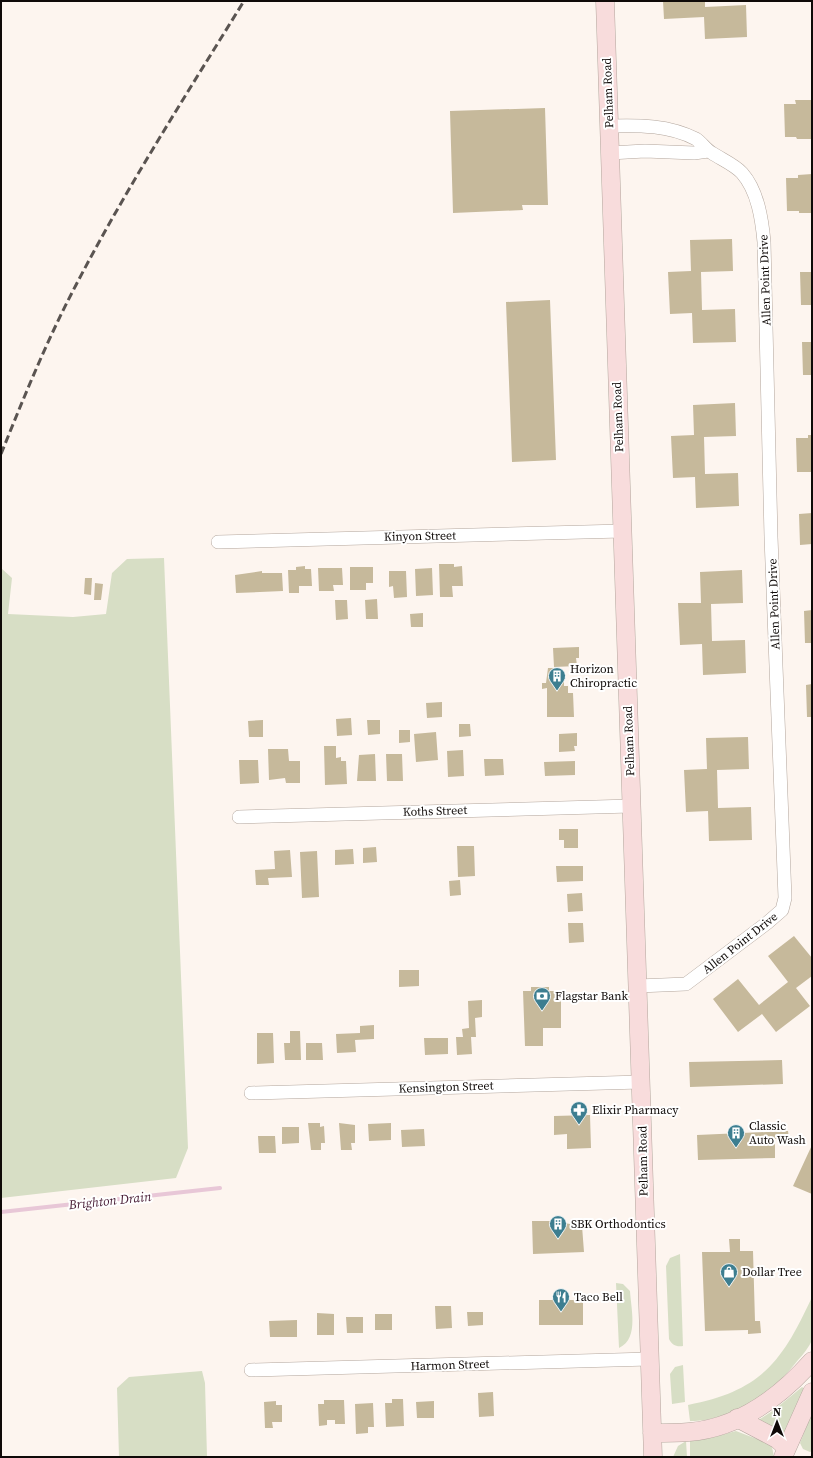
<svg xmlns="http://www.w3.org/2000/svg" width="813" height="1458" viewBox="0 0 813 1458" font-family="'Source Serif 4',serif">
<rect width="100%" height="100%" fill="#fdf5ef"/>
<path fill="#d7dec5" d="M164,558L188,1148L176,1178L1,1198V568L12,578L8,614L73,617L106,614L112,573L127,559Z
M680,1254L683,1346C676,1347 672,1345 669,1339L666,1266L670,1258Z
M616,1283L623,1284L630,1291C631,1309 639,1339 619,1348Z
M812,1297C812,1309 813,1330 812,1340C809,1347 803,1355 798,1360C773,1393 732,1421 690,1421L688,1405C761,1391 782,1362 812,1297Z
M683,1365L685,1402L672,1404L670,1374L675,1367Z
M202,1371L205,1383L207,1457H119L117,1388L129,1377Z
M802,1387L805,1389L784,1434L760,1422V1419L774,1410Z
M812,1413V1451L810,1452L803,1449L800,1443Z
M736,1431L767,1443L772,1447L774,1457H690V1440L710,1438Z
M686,1441L687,1457H673L678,1446Z"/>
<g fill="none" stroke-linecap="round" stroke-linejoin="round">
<path stroke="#e8c7d7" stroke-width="4" d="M1,1212L220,1188"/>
</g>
<path fill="#c6b99b" d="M663,1H705V7L746,5L747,37L705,39L704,17L664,19Z
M795,100H812V139H797L796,137H785L784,104H796Z
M545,108L548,205H522L523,210L453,213L450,111Z
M812,174V213H799V211H787L786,178H798V175Z
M732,239L733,271L701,272L702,310L735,309L736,342L693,343L692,313L670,314L668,272L691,271L690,240Z
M800,272H812V305H801Z
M550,300L556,460L512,462L506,302Z
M802,342H812V375H803Z
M735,403L736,436L704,437L705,474L738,473L739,506L696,508L695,477L673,478L671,436L694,435L693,405Z
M808,435H812V472H797L796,438H808Z
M812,513V544L800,545L799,514Z
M439,564H454V567L462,566L463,586H452L453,597H440Z
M305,566V569H311L312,586H299V593H289L288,570H296V567Z
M350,567H373V583H366V590H350Z
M318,568H342L343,585H333L334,591H319Z
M432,568L433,595L416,596L415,569Z
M742,570L743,603L711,604L712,641L745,640L746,673L703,675L702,644L680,645L678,603H701L700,572Z
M262,571V573H282L283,591L236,593L235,575Z
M389,571H406L407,597L394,598L393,586L389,587Z
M85,578H92L91,595L84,594Z
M95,583L103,584L101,600H94Z
M377,599L378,619H366L365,600Z
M335,600H347L348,619L336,620Z
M812,610V643H805L804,611Z
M423,613V627H411L410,614Z
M579,647V658H576L577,666L554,667L553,648Z
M548,668H560V674H564V686H568V693H573L574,717H547V688L542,689V683H546Z
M812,684V717H807L806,685Z
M442,702V717L427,718L426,703Z
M351,718L352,735L337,736L336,719Z
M263,720V737H249L248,721Z
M367,720H380V734L368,735Z
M459,724H470L471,736L459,737Z
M399,730H410V742L399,743Z
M436,732L438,760L416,762L414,734Z
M577,733V746H574L575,751L559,752V734Z
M748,737L749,769L717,770L718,808L751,807L752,840L709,841L708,811L686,812L684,770L707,769L706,738Z
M324,746H336V758L341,757V761H346L347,784L325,785Z
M268,749H288L289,761H300V783H286L285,778L269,780Z
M463,750L464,776L448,777L447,751Z
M375,754L376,781H357L359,755Z
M386,754H402L403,781H387Z
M484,759H503L504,775L485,776Z
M239,760H258L259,783L240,784Z
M575,761V775L545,776L544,762Z
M559,829H578V848H564V840H559Z
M457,846H474L475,876L458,877Z
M376,847L377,862L363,863V848Z
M353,849L354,864L335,865V850Z
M290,850L292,877L268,878L269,885H256L255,870L275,869L274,851Z
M317,851L319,897L302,898L300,852Z
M556,866H583V881L557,882Z
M460,880L461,895L450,896L449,881Z
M582,893L583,911L568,912L567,894Z
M568,923H583L584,942L569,943Z
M794,936L812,958V976L796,988L810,1006L776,1032L762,1014L738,1032L713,999L738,979L759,1005L788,982L768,956Z
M399,970H419V986L399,987Z
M531,987H549V991H559V999H561V1028H543V1046H525L523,991H531Z
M482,1000V1017L475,1018L476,1037H471L472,1054L457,1055L456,1037H463L462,1029L469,1028L468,1001Z
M374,1025V1039L355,1040L356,1052L337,1053L336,1034L360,1033V1026Z
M290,1031H300L301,1060H285L284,1043H290Z
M257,1033H273L274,1063L257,1064Z
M424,1038H448V1054L425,1055Z
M306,1043H322L323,1060H306Z
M782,1060L783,1084L690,1087L689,1062Z
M590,1115L591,1148L567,1149V1134L554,1135V1116Z
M308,1123H320V1127L324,1126L325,1143H321V1150H311Z
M339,1123L355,1125V1143H351L352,1150H341Z
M391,1123V1140L369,1141L368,1124Z
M282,1127H299V1143L282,1144Z
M424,1129L425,1146L402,1147L401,1130Z
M788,1131L789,1139H775V1158L698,1160L697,1135Z
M258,1136H275L276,1153H259Z
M812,1145V1194L793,1186Z
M532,1221H552L582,1226L584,1252L533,1254Z
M729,1239H740V1251H753L755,1321H760L761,1333L748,1334V1330L705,1331L702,1252H730Z
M539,1300H583V1325H539Z
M435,1306H451L452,1328L436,1329Z
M467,1312H483V1325L468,1326Z
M317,1313L334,1314V1335H317Z
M375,1314H392V1330H375Z
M346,1317H363V1333H347Z
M297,1320V1337H270L269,1321Z
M493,1392L494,1416L479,1417L478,1393Z
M392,1399H403L404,1426L386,1427L385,1403H392Z
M324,1400H344L345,1424H335V1420H327V1425L319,1426L318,1404H324Z
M276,1401V1405H282V1422H272L273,1428H265L264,1402Z
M434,1401V1418H417L416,1402Z
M373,1403L374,1427H368V1433L356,1434L355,1404Z"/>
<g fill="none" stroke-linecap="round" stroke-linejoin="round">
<g stroke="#b3a69d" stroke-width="14">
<path id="minor" d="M609,126C639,125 669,125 696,139C702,143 706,150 712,153C721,159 735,165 742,173C758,191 762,220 764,242L771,537L785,898L782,910L767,923L686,984L638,986
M610,153L645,151L694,153L708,151
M218,542L622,531
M239,817L631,806
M251,1093L641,1082
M251,1370L649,1359"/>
</g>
<g stroke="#b3a69d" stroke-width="19">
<path id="secondary" d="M605,1L653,1457
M737,1418L777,1439L787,1448
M652,1433C664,1433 677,1433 689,1432C738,1428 780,1397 812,1361
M783,1457L812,1392"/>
</g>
<use href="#minor" stroke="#fff" stroke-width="13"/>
<use href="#secondary" stroke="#f8dcdc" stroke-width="18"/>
<path stroke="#5a5451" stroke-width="3" stroke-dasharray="8 4" stroke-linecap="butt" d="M1,454C24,397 47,340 76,285C127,187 186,95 244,1"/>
</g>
<defs>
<g id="building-pin" transform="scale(0.9)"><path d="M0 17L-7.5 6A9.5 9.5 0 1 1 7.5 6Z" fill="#3d7e90" stroke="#fff"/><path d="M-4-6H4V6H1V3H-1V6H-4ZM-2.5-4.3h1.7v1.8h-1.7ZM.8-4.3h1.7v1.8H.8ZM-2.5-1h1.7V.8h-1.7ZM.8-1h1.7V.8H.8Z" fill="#fff"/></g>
<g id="bank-pin" transform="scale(0.9)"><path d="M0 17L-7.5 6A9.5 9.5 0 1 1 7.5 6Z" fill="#3d7e90" stroke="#fff"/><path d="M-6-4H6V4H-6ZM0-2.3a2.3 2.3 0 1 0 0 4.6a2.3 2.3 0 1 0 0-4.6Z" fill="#fff"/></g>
<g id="pharmacy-pin" transform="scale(0.9)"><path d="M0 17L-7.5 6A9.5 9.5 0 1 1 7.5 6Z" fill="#3d7e90" stroke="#fff"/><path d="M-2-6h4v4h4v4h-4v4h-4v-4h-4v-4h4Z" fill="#fff"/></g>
<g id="shop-pin" transform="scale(0.9)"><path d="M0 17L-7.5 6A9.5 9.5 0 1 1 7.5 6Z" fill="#3d7e90" stroke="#fff"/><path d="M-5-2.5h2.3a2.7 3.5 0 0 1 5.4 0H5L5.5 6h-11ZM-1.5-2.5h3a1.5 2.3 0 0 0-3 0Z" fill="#fff"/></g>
<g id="restaurant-pin" transform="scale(0.9)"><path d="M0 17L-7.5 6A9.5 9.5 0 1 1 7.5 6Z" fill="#3d7e90" stroke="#fff"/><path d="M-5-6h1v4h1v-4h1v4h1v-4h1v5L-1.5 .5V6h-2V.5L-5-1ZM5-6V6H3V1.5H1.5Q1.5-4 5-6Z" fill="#fff"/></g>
</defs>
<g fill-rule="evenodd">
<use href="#building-pin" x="557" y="676"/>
<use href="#bank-pin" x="542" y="996"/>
<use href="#pharmacy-pin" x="579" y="1110"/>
<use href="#building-pin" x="736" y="1133"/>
<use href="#building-pin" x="558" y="1224"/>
<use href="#shop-pin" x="729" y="1272"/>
<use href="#restaurant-pin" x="561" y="1297"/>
</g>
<g text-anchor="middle" stroke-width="4" stroke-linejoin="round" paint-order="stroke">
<g font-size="12" fill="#0f0a08" stroke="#fff">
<text transform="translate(608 93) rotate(-92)" y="4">Pelham Road</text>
<text transform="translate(765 280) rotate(-92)" y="4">Allen Point Drive</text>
<text transform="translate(618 417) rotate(-92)" y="4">Pelham Road</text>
<text transform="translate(420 536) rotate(-1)" y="4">Kinyon Street</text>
<text transform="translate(774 604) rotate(-92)" y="4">Allen Point Drive</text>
<text transform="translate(629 741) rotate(-92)" y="4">Pelham Road</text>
<text transform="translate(435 811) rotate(-2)" y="4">Koths Street</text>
<text transform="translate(740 943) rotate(-38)" y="4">Allen Point Drive</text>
<text transform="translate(446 1087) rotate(-2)" y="4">Kensington Street</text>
<text transform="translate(643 1161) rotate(-91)" y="4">Pelham Road</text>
<text transform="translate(450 1365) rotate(-2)" y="4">Harmon Street</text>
</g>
<g font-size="12" fill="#0f0a08" stroke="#fff" text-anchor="start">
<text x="570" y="673">Horizon<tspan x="570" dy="14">Chiropractic</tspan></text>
<text x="555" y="1000">Flagstar Bank</text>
<text x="592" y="1114">Elixir Pharmacy</text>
<text x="749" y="1130">Classic<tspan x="749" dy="14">Auto Wash</tspan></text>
<text x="571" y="1228">SBK Orthodontics</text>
<text x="742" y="1276">Dollar Tree</text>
<text x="574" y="1301">Taco Bell</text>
</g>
<g font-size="13" font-style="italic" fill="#461b33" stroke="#fff">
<text transform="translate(110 1200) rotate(-6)" y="5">Brighton Drain</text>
</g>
</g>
<rect width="813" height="1458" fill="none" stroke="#0f0a08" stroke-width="4"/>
<g transform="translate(777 1422)" stroke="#ffffff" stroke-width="3" paint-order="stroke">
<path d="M0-3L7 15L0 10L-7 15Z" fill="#0f0a08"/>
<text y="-6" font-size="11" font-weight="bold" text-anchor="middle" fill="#0f0a08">N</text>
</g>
</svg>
